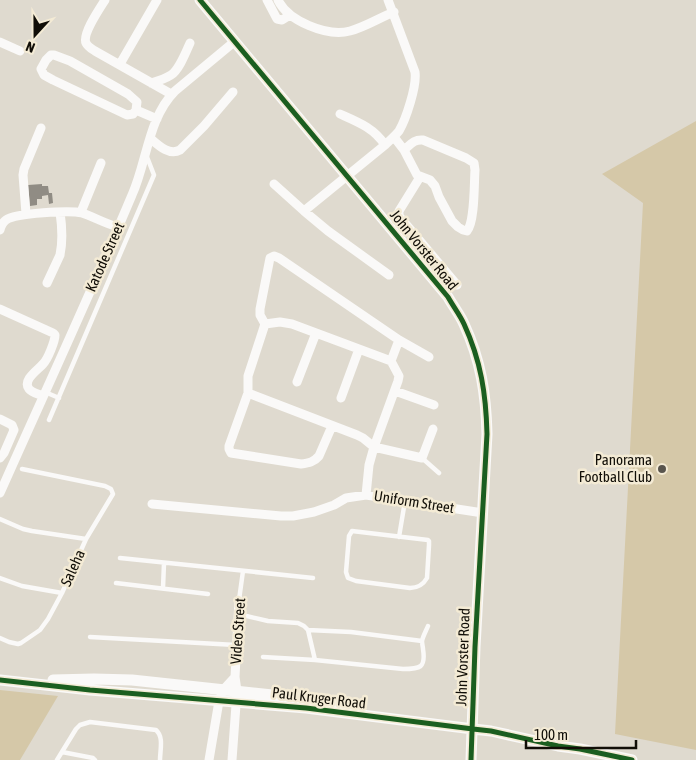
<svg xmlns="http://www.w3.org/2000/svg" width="696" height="760" viewBox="0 0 696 760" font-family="'Asap Condensed',sans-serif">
<rect width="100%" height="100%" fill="#dfdacf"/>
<path fill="#d5c8a8" d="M696,121V750L615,734L643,203L602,174Z
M0,690L58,696L20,760H0Z"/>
<path fill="#908c84" d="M42,184V186H48L49,193H52L53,203L49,204L48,195L42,196V199H37V205L30,206L28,185Z"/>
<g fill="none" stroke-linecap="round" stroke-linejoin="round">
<path stroke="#faf9f8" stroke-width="4.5" d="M45,392L59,398
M49,420L154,175L147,157
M422,458L439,473
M22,469L105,486L111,489L113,494L86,539
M0,519L23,529L32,531L86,539L62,593L22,586L0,578
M352,531L428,540L429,541V545L427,578C423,585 418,588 410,588L356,581L348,578L346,572L349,536Z
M399,537L405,501
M120,558L313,578
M116,583L208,594
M163,588L164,563
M239,600L243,571
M238,614L268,621L298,623L304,626L308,630L315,660
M308,630L351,632L422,641
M90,637L236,645
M0,638L9,642L18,644L21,643L40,630L48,619L62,593
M263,657L315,660L403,669C420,669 426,668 423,649C423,647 422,644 422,641C423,636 426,631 428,626
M62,752L93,758L95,760
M57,760L76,729L80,725L90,722L156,730C164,737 160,750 160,760"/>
<path stroke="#faf9f8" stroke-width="9" d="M105,0C100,8 82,34 86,43C88,47 92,49 95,51L171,94
M267,0L277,19L282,20L290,15
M278,0C288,21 327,37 350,31C365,27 379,18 394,12
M0,42L20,51
M120,64L157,0
M151,83C158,81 165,79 171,75C179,70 186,52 190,43
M136,110L137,102L128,94L70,61L54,55H51L46,60L41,69L44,75L53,80L127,115L133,114L136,110L157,119
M340,114C358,122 374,128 385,145
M394,137L404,150L417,175L430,180L435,186L439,197L452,221L458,227L463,230L467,231C475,222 474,183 475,170L474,163L466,158L423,140C414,139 410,145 404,150
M150,138C158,145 169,156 180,150L204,126L233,92
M420,177L399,211V216L457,285
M274,184L304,211L328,231L389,275
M304,211L385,145C389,141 395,136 399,131C406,119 417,86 415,72L388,0
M81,212L101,163
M26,214L23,175L24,169L41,128
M0,230C1,226 3,222 6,220C15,213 71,210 82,213C94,217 106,224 118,227
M47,283L60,255C63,241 62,226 60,212
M0,309L53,333L55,335C55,341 48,359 43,364C38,370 22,380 29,389C32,393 39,394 43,396
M265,324L280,322L292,324L391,361
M429,357L399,340L279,258L274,256L270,258L260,309V315L265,324L248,376V393L357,435L363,438L374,447L422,458L433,429
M297,382L316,333
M395,391L434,405
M248,393L229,446V449L231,453L301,464C309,463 314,462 319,456L332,426
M341,398L359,349
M0,419L12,425L14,430L4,453L0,458
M0,493C44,394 90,295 132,195C147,162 148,118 175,91L234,42
M366,495L369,465L374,447L398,381L399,376L391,361L399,340
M152,504L281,516H293L314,512L334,505L346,498L366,495L483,513
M209,760L219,701L223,690L235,677
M232,760L237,691L235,677L239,600"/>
<path stroke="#faf9f8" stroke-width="11" d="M200,0L448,297C453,306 460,315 464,324C481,361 486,394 487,434L475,647L471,760
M0,680L90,690L306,708L473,729L491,731L558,746L580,749L632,760
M53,680L94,679L132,680L310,699L345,707"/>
<g stroke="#f4ebd5" stroke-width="8">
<path id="cycleway" d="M200,0L448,297C453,306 460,315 464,324C481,361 486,394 487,434L475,647L471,760
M0,680L90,690L306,708L473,729L491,731L558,746L580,749L632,760"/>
</g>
<use href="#cycleway" stroke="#1b5e20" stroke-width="5"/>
</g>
<circle fill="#59554d" stroke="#f4ebd5" stroke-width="2" cx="662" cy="469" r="5"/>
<g text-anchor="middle" stroke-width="5" stroke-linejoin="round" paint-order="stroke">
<g font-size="15" fill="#110e07" stroke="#f4ebd5">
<text transform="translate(424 250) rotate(51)" y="5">John Vorster Road</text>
<text transform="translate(105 257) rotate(-66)" y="5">Katode Street</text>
<text transform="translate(414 502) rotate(9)" y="5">Uniform Street</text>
<text transform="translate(73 568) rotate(-66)" y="5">Saleha</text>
<text transform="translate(238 631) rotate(-86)" y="5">Video Street</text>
<text transform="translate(463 657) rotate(-88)" y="5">John Vorster Road</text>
<text transform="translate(319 698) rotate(7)" y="5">Paul Kruger Road</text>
</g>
<g font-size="15" fill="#110e07" stroke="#f4ebd5" text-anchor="end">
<text x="652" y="465">Panorama<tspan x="652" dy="17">Football Club</tspan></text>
</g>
</g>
<g transform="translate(35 35) rotate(201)" stroke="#f4ebd5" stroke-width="4" paint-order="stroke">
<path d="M0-4L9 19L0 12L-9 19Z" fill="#110e07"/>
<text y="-8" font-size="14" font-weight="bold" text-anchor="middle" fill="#110e07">N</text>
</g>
<path d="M526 740v8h110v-8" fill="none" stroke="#110e07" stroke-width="2.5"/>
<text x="534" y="740" font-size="15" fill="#110e07" stroke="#f4ebd5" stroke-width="4" paint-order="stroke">100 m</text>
</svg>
